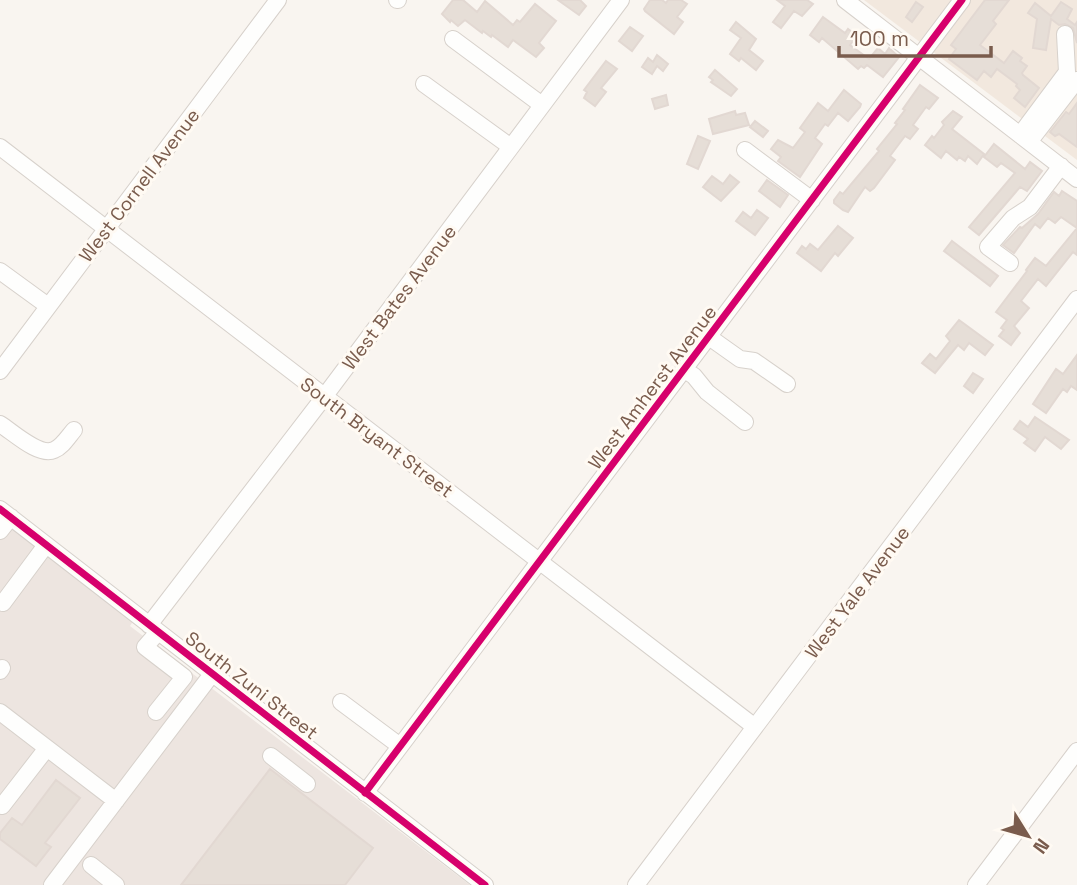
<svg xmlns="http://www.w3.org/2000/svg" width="1077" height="885" viewBox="0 0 1077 885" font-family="'Space Grotesk',sans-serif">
<rect width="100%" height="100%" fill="#f9f5f0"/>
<path fill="#f2e8de" d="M864,0H1077V160Z"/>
<path fill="#ede5e0" d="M0,501L141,609L130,626L470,885H0Z"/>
<path fill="#e6ded7" stroke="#e2d8d2" stroke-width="2" d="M453,0H463L477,12L485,1L513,25L517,20L520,22L535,4L556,21L539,43L544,48L536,57L513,40L508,47L492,35L491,37L483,31L482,33L465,20L458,26L451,20L450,22L442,14Z
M558,0H580L586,6L579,15Z
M650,0H662L666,3L668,0H681L687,4L677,17L683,22L674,34L645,11L644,9Z
M777,0H807L813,4L802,16L794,11L781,28L773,22L785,6Z
M985,0H1009L993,21L996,24L980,45L1004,63L1013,51L1022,58L1020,61L1027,66L1022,73L1023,75L1039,88L1025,107L1014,98L1020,90L1016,86L1017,84L997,69L991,77L984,71L977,80L949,59L956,49L951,45Z
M916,2L923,7L912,22L906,17Z
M1061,2L1072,9L1067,19L1075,25L1077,22V43L1073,28L1065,24L1059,25L1051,19L1046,50L1033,48L1037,19L1028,13L1035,3L1051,16Z
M823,17L845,33L848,29L857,36L850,45L869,59L878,48L885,54L889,48L899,57L883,77L867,65L864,68L861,66L858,69L822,38L819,42L810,35Z
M736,22L756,39L749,50L763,61L756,70L741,58L739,61L730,54L741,38L730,30Z
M630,27L643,36L632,51L619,41Z
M657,55L668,64L663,71L657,66L652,74L642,67L648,58L653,62Z
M606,61L617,69L601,88L606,92L595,106L584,98L587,92L584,90Z
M715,70L737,89L731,96L711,82L713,80L709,77Z
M920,85L938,98L929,109L926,107L913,125L918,129L910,139L905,136L890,156L895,160L874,188L870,191L865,187L848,212L843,210L834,203V200L840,192L843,194L879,151L877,149L897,124L895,123L905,110L903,109Z
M844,90L861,104L860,107L848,121L838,113L828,126L825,124L815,138L822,144L800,177L778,161L781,157L771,149L778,140L793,148L805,132L800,128L818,103L828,111Z
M666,95L668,105L655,109L652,99Z
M1077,103V147L1059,134L1055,136L1050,132L1066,112L1069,114Z
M735,111L736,115L745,113L749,125L713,134L709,119Z
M953,111L962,117L952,129L984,154L977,164L968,156L965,161L959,157L957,160L946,151L941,158L925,145L932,136L934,138L944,125L942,122Z
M755,121L768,131L763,137L750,127Z
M698,136L710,141L698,169L687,164Z
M994,144L1025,169L1030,162L1042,171L1027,191L1020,187L979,235L969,227L1015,173L1001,163L997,167L984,157Z
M730,175L739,182L721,201L703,187L712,176L723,184Z
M767,180L788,195L780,207L759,191Z
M1062,191L1077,201V228L1061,217L1055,223L1048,218L1040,228L1035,224L1014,253L1003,245L1020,227L1022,228L1038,214L1054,192L1059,196Z
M757,210L768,218L755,235L736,221L743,212L751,218Z
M838,226L853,238L838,256L835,253L821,271L797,253L802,246L806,249L810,244L818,250Z
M1077,228V255L1073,252L1046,286L1038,279L1021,301L1029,308L1014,326L1020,333L1011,345L999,336L1004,330L1001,328L1007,320L996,312L1027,271L1026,270L1035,258L1046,266Z
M952,241L998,276L990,286L944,251Z
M959,320L993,345L985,355L969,343L964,350L958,345L935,373L922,363L930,354L936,359L950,341L946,336Z
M1077,355V390L1071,386L1067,392L1063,389L1046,413L1033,404L1056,369L1063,374Z
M973,373L983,379L973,393L964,386Z
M1035,417L1069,440L1061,449L1045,437L1035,451L1024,443L1028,439L1014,429L1020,421L1028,427Z
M270,769L373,848L345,885H181Z
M56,780L80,798L45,843L51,847L36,866L0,839V833L12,818L22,825Z"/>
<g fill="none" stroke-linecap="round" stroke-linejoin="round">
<g stroke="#d7d1cb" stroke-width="18">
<path id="minor" d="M397,0H398
M845,0L1077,179
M453,39L542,105
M424,84L511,147
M1020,135L1067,72L1065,34
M1029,142L1077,80
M0,147L755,727
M745,150L812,200
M1010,263L988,247L1013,218L1030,207L1061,166
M0,271L48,306
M709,337L740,359L754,361L787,384
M685,370L694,376L707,392L745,422
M0,371L278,0
M0,424C13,432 39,457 54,450C62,447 68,437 74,430
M0,509L485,885
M0,531L11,517
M3,603L46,545
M149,625L324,397L621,0
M0,671L2,668
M341,702L400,746
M0,712L116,801
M156,712L184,677L145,647L158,632
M271,756L307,784
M365,793L962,0
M2,806L47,748
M91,865L116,885
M52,885L212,674
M636,885L1077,299
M976,885L1077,751"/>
</g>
<use href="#minor" stroke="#fefefd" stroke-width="16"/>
<g stroke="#fffaf3" stroke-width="11">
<path id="cycleway" d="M0,509L485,885
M365,793L962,0"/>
</g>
<use href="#cycleway" stroke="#d6006c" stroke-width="7"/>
</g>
<g text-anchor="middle" stroke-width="6" stroke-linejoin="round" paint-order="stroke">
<g font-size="19" fill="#7a5c4d" stroke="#fffaf3">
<text transform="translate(139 185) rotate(-53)" y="7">West Cornell Avenue</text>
<text transform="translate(399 297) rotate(-53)" y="7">West Bates Avenue</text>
<text transform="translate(652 387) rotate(-53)" y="7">West Amherst Avenue</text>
<text transform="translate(377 437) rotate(37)" y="7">South Bryant Street</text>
<text transform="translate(857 592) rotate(-53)" y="7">West Yale Avenue</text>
<text transform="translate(252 685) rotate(38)" y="7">South Zuni Street</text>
</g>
</g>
<g transform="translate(1028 836) rotate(127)" stroke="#fffaf3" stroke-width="5" paint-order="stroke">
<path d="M0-5L12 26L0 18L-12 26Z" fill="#7a5c4d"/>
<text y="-10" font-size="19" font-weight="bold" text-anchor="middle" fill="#7a5c4d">N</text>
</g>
<path d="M839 46v10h152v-10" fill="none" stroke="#7a5c4d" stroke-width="3.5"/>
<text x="850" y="46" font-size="21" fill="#7a5c4d" stroke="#fffaf3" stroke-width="5" paint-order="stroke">100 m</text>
</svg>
